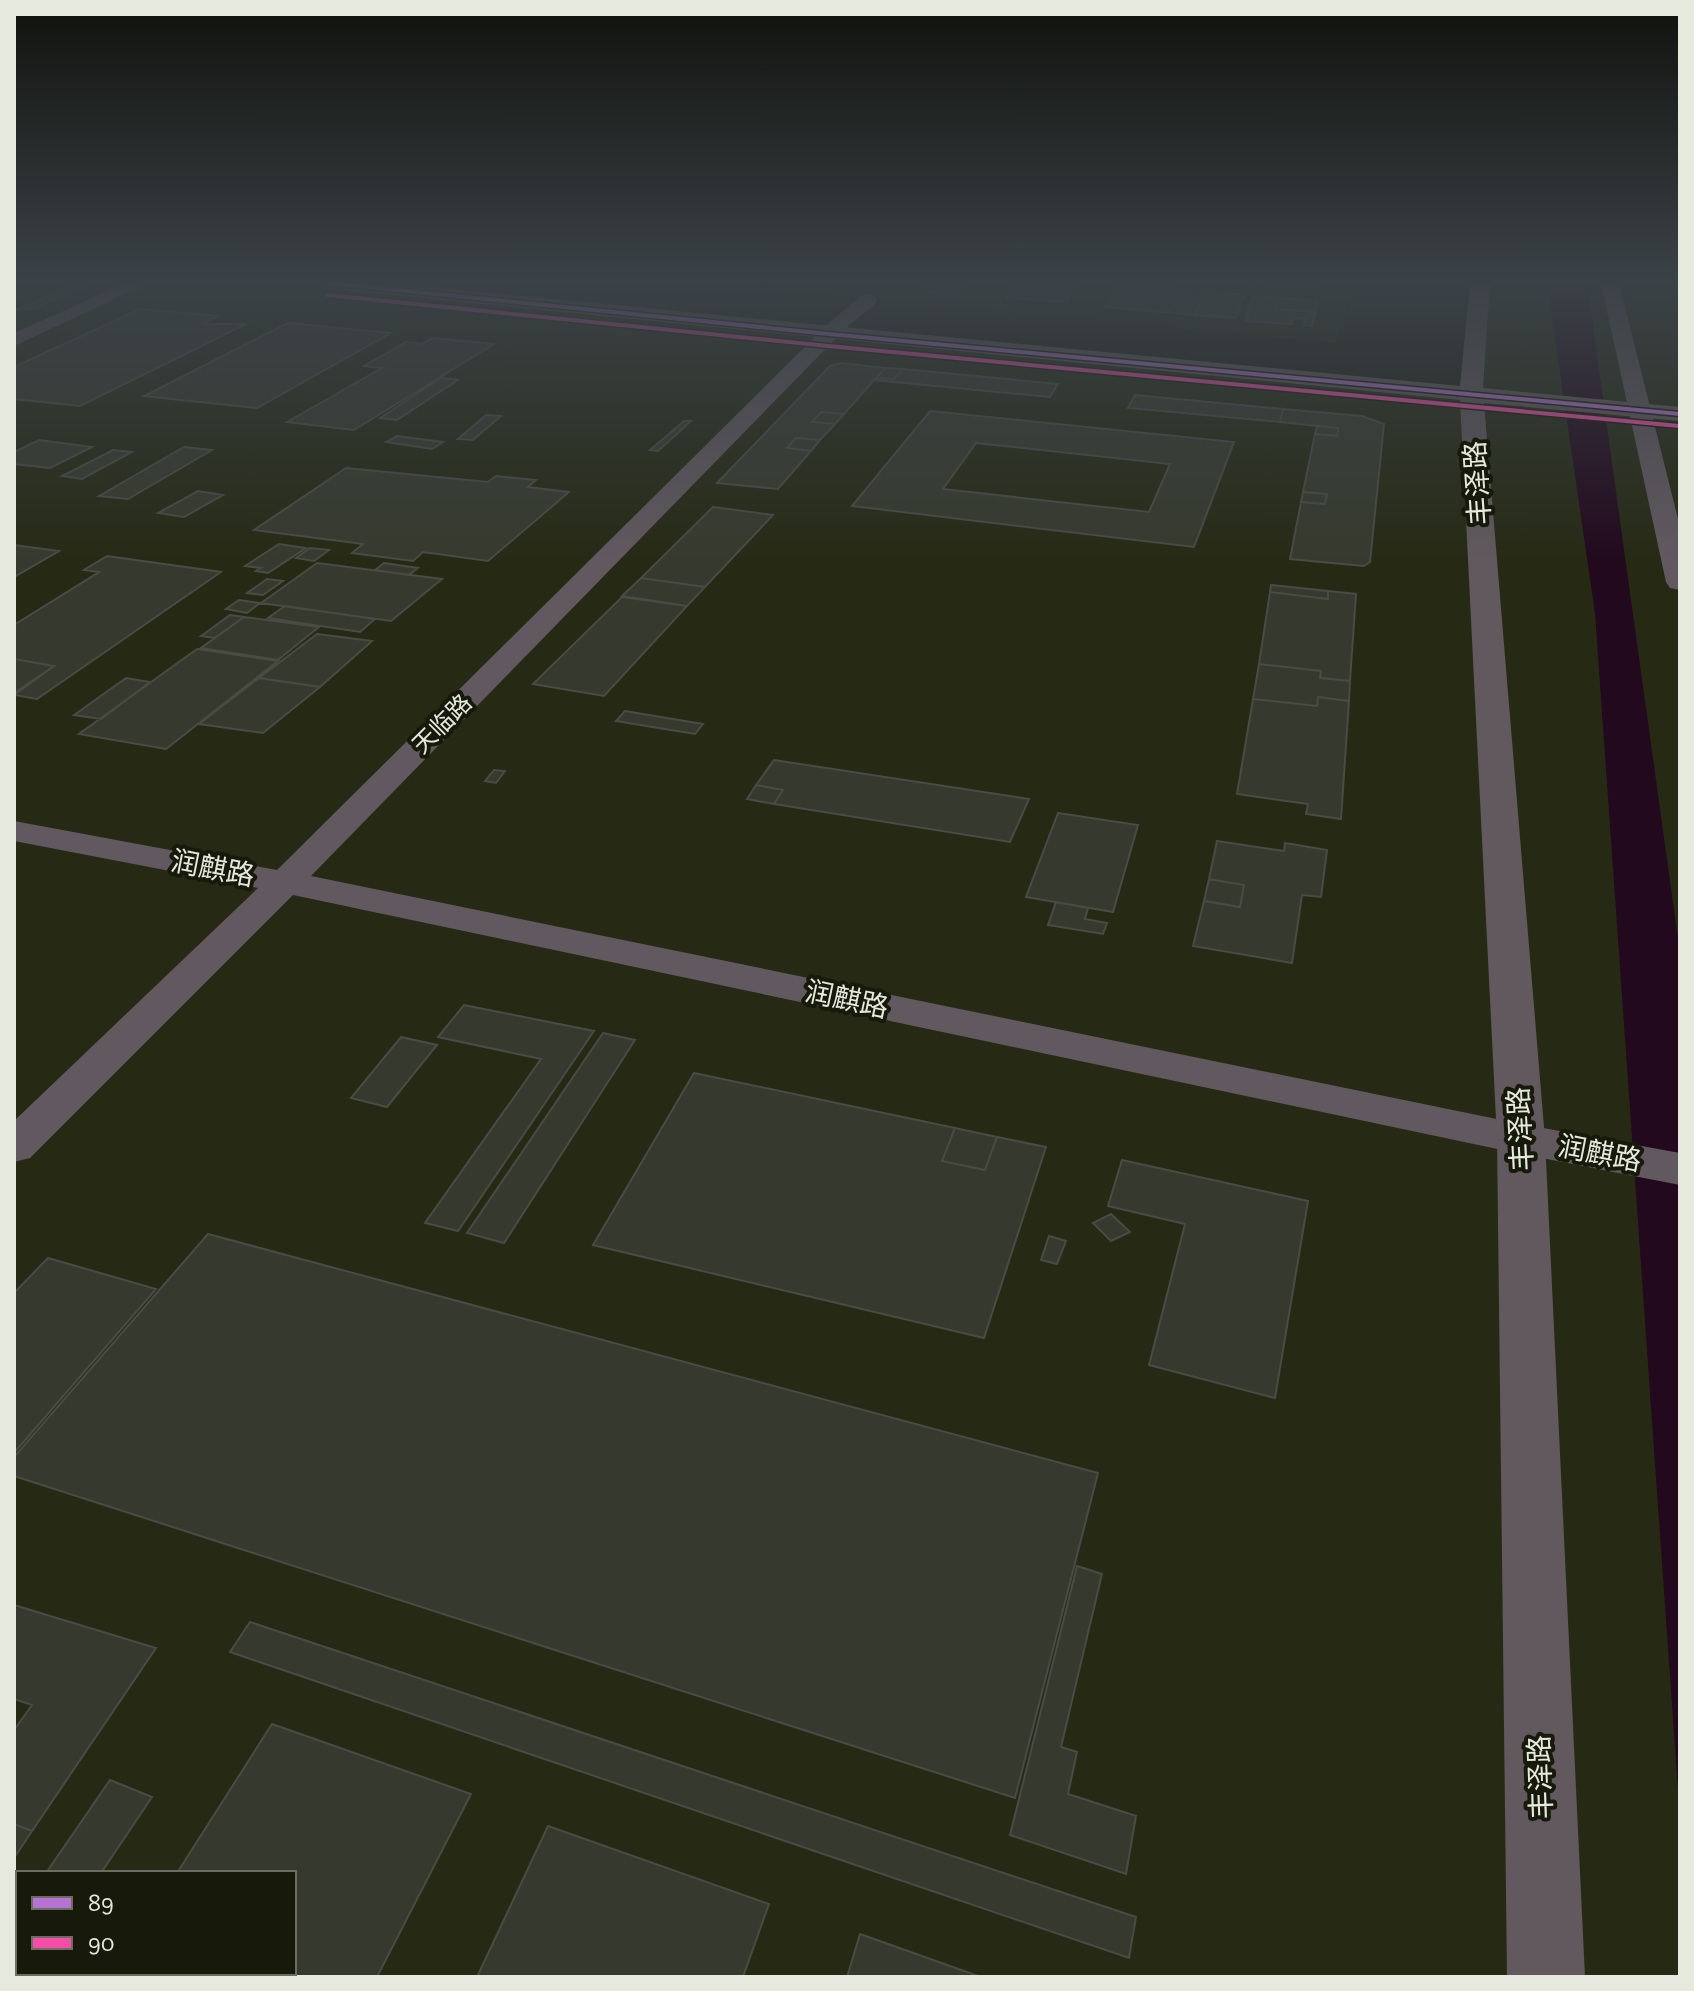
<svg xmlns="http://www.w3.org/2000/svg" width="1694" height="1991" viewBox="0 0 1694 1991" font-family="'Zilla Slab','Noto Sans SC',serif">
<rect width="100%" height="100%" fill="#1e2017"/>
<path fill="#262a15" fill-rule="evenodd" d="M14,283H328L829,334L1471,393L1481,283H1680V1977H14ZM18,1873H294V1973H18Z
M777,283H1354L1336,343L770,289Z"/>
<path fill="#22091e" d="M1547,283H1587L1680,953V1818L1595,613Z"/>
<path fill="#363a2e" stroke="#494b44" stroke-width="2" fill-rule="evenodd" d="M933,283H964L952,295L924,292Z
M1017,283H1052L1076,284L1066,302L1007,298Z
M1250,283H1326H1319L1318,288Z
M1120,285L1205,292L1195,315L1106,307Z
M81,288L36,308L16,310L64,289Z
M1205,292L1244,295L1235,318L1195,315Z
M1253,296L1278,298L1275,309L1315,312L1312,326L1304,325L1306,319L1293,318L1291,324L1245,321Z
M1278,298L1317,301L1315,312L1275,309Z
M140,309L218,316L202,324H246L80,406L14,399V367Z
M288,323L391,333L257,408L144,396Z
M433,338L494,344L354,430L287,422L382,368L364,366L406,342L422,344Z
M841,363L885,368L844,414L821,412L812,422L835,424L820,440L796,438L787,448L811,451L778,489L717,483L830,366Z
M885,368L903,369L894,379L876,378Z
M903,369L1058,384L1050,397L873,380L876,378L894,379Z
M441,378L458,380L397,420L380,418Z
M1135,395L1283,409L1280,422L1128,408Z
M1283,409L1362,416L1384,424L1370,562L1364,566L1290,559L1301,502L1325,504L1327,494L1303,492L1315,434L1337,436L1338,428L1280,422Z
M930,411L1234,442L1194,547L852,506ZM976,443L1170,464L1149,512L943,489Z
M821,412L844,414L835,424L812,422Z
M486,415L501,416L473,440L458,439Z
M684,421H691L658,451L650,450Z
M1317,426L1338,428L1337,436L1315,434Z
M397,436L443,442L432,449L386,442Z
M796,438L820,440L811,451L787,448Z
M39,440L92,447L50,468L14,464V452Z
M184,447L212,450L128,499L99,496Z
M113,450L132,452L82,479L62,476Z
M346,468L488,482L496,476L536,480L528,487L569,492L488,561L423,552L413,561L352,553L363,544L254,530Z
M198,491L223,495L184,517L158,513Z
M1303,492L1327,494L1325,504L1301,502Z
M713,507L773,515L705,587L641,578Z
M279,544L306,548L268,573L256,571L261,568L245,566Z
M14,545L59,551L14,577Z
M310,548L329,550L314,561L296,558Z
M107,556L221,572L37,699L14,695L54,666L14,659V625L99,572L84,570Z
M317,563L442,579L391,621L261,603Z
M384,563L418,568L409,575L375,570Z
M641,578L705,587L687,606L622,596Z
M267,579L283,581L263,595L247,593Z
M1271,585L1328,591V599L1270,592Z
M1328,591L1356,594L1350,681L1320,678L1321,671L1259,664L1270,592L1328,599Z
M622,597L687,606L604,696L533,684Z
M239,600L260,603L247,613L226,609Z
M285,606L375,619L360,632L268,618Z
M230,615L244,617L215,638L201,636Z
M244,617L319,627L278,660L201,648Z
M317,634L372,641L320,687L259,678Z
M197,649L278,661L166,749L79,734Z
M14,659L54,666L14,693Z
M1259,664L1321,671L1320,678L1350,681L1349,701L1318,697L1317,706L1253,699Z
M126,678L150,682L101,719L74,715Z
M259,678L320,687L263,733L199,724Z
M1318,697L1349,701L1341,819L1306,814L1308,804L1237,794L1253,699L1317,706Z
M625,711L703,724L695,734L616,721Z
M774,760L1029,799L1010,842L774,804L783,790L756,785Z
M494,770L505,771L496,783L485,781Z
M756,785L783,790L774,804L747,799Z
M1058,813L1138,825L1113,912L1026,897Z
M1217,841L1284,851L1285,843L1327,850L1321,897L1302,895L1292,963L1193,946L1204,901L1240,907L1244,885L1209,879Z
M1209,879L1244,885L1240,907L1204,901Z
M1056,902L1088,908L1085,919L1107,923L1103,934L1048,925Z
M464,1005L594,1031L458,1231L425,1223L541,1059L438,1037Z
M603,1033L635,1040L504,1243L467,1233Z
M401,1037L437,1045L387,1107L351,1098Z
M694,1073L955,1128L942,1161L985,1170L997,1137L1046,1147L984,1338L593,1245Z
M955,1128L997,1137L985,1170L942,1161Z
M1122,1160L1308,1201L1275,1398L1149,1365L1185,1224L1108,1206Z
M1111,1214L1130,1232L1111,1241L1093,1223Z
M208,1234L1098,1473L1015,1798L14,1476V1457Z
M1049,1236L1066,1241L1057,1264L1041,1260Z
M48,1258L156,1289L14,1453V1293Z
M1077,1566L1102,1574L1061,1747L1077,1752L1068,1794L1136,1816L1126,1874L1010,1835Z
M14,1605L156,1648L32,1831L14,1824V1730L32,1705L14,1699Z
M250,1622L1136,1917L1129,1958L230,1652Z
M272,1724L471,1794L377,1977H111L113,1973H294V1873H177Z
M110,1780L152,1797L101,1873H46Z
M14,1824L32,1831L14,1858Z
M548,1826L769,1904L743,1977H477Z
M18,1913V1973H34L32,1977H14V1919Z
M860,1934L981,1977H847Z"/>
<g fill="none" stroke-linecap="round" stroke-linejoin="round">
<path fill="#61595f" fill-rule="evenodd" d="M126,283H149L14,346V333Z
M1601,283H1619L1680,527V590L1670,588L1666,582Z
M868,294L875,296L877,300L875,304L846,328L311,876L1521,1124L1680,1153V1185L1521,1154L293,895L30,1158L14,1162V1121L258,888L14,841V821L277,870L832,320L861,296Z"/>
<path fill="#61595d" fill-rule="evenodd" d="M318,283H384L1460,386L1470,283H1490L1483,388L1680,407V421L1484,403L1545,1139L1585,1977H1507L1497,1139L1460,400L328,289Z"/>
<path stroke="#61595f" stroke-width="20" d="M1636,395L1638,402"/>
<g stroke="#171a0a" stroke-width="7">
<path id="bus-1" d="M328,283L829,334L1680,414"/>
</g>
<g stroke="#171a0a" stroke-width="7">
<path id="bus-2" d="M327,295L828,346L1679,426"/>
</g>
<use href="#bus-1" stroke="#b673d3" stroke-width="4"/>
<use href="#bus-2" stroke="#f54da8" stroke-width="4"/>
</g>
<linearGradient id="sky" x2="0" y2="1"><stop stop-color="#10120d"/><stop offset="0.5" stop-color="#3b4247"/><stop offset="1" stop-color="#3b4247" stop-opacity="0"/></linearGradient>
<rect width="1694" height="561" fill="url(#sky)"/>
<g text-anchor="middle" stroke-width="8" stroke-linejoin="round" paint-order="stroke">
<g font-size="24" fill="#e6e9de" stroke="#171a0a">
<text transform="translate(442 724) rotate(-45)" y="8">天临路</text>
</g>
<g font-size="28" fill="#e6e9de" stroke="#171a0a">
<text transform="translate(1477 483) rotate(-94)" y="10">丰泽路</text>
<text transform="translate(213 868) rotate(11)" y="10">润麒路</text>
<text transform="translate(847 999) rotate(12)" y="10">润麒路</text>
<text transform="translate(1520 1129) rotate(-93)" y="10">丰泽路</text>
<text transform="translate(1600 1153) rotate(11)" y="10">润麒路</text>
<text transform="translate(1540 1777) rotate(-92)" y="10">丰泽路</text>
</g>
</g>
<rect width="1694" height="1991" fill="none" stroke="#e6e9de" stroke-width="32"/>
<rect x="16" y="1871" width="280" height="104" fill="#171a0a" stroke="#6a6d5f" stroke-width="2"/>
<rect x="32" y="1897" width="40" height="12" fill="#b673d3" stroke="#6a6d5f" stroke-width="2"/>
<text x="88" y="1911" font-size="24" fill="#e6e9de">89</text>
<rect x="32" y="1937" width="40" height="12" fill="#f54da8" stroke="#6a6d5f" stroke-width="2"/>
<text x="88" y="1951" font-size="24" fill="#e6e9de">90</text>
</svg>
